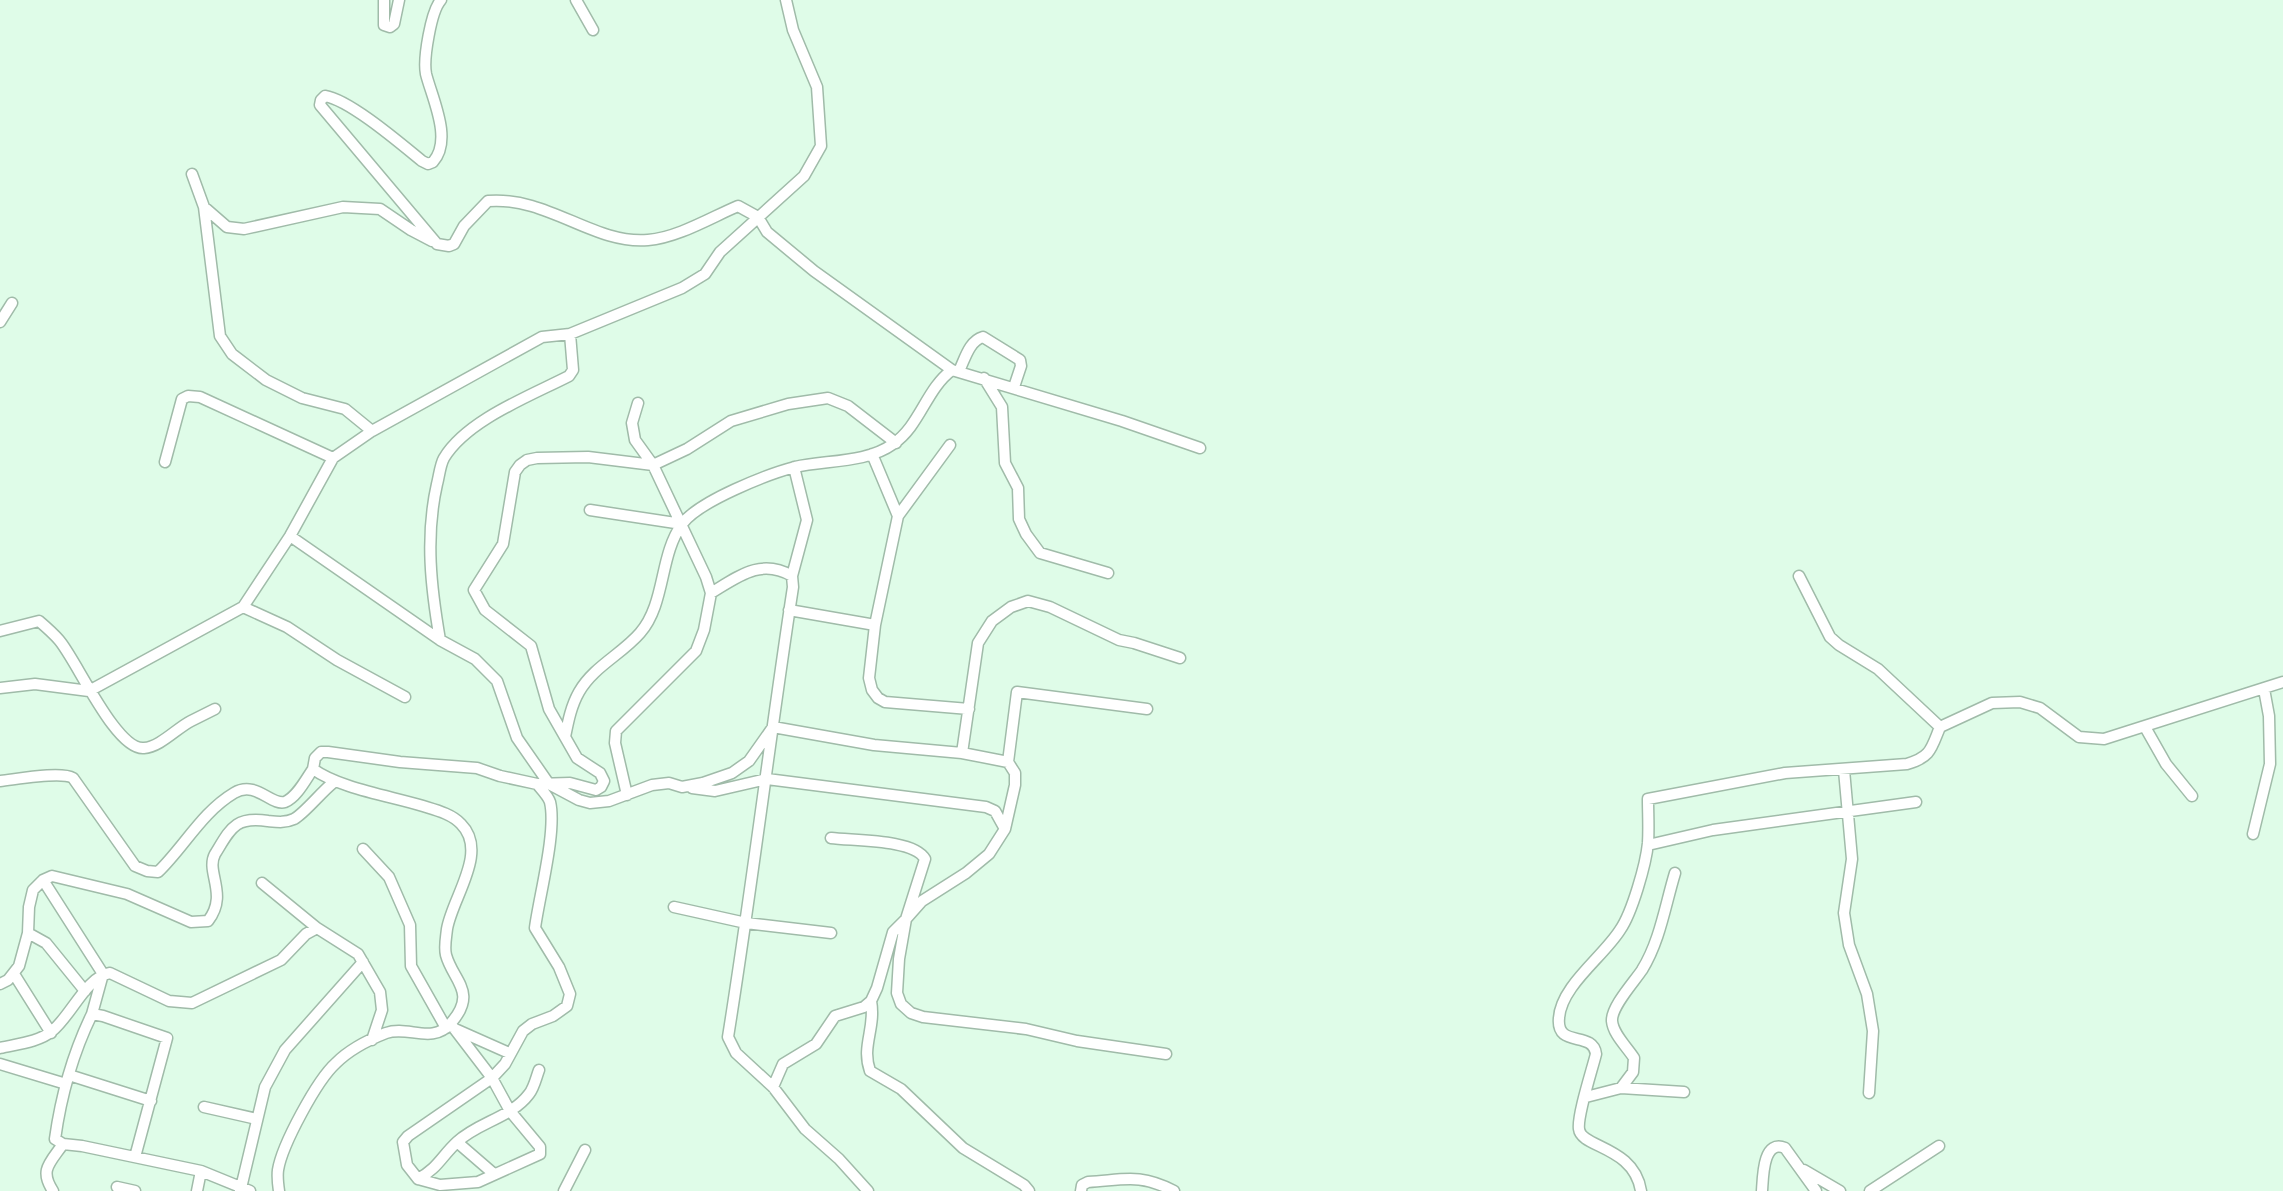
<svg xmlns="http://www.w3.org/2000/svg" width="2283" height="1191" viewBox="0 0 2283 1191" font-family="'Fira Sans',sans-serif">
<rect width="100%" height="100%" fill="#dffce8"/>
<g fill="none" stroke-linecap="round" stroke-linejoin="round">
<g stroke="#a0bba9" stroke-width="13">
<path id="minor" d="M384,0V25L390,27L394,24L399,0
M441,0C431,11 423,59 426,74C432,98 453,140 433,162L428,164L422,161C401,144 350,100 325,96L321,100L320,105L437,244L449,246L454,244L464,226L488,201C548,196 594,245 648,240C677,238 712,217 738,206L758,217L767,232L814,271L952,370L1122,421L1200,448
M576,0L593,30
M192,174L204,207L220,336L232,354L266,380L302,398L345,409L372,431
M204,207L227,227L244,229L343,207L380,209L411,230L432,241
M0,322L12,303
M570,334L573,370L569,376C530,396 467,420 444,458C440,465 439,477 437,484C425,537 431,588 440,640L475,659L497,681L517,738L549,784L579,800L590,803L609,801L652,785L669,783L682,787L703,783L732,773L749,761L773,727L874,745L962,753L1008,762
M959,371C965,359 969,341 983,337L1020,360L1021,366L1014,387
M984,378L1002,407L1005,463L1018,488L1019,519L1026,534L1040,553L1108,573
M872,454L898,516L875,625L869,678L872,690L878,698L885,702L969,709
M165,462L182,399L188,396L200,397L333,458
M794,467L807,520L792,576L793,587C770,737 752,887 728,1037L736,1053L773,1087L805,1129L839,1159L868,1191
M590,510L682,524
M898,516L950,445
M290,536L440,640
M1799,576L1830,637L1839,645L1878,669L1940,727
M711,593C739,576 761,558 792,576
M243,607L287,627L337,660L405,697
M789,610L875,625
M0,631L39,621C46,627 53,633 59,640C76,659 116,751 144,748C160,747 177,728 191,721C199,717 207,713 215,709
M0,688L35,684L89,691L243,607L290,536L333,458L372,431L542,337L570,334L682,288L705,274L720,252L804,176L821,146L817,87L793,30L786,0
M1147,709L1017,692L1008,762L1015,773V785L1005,829L989,854L966,873L922,901L906,919L899,959L897,993L901,1004L911,1013L923,1017L1026,1029L1077,1041L1166,1054
M2145,727L2166,764L2192,796
M565,737L549,709L531,646L485,610L474,590L503,544L515,472L520,465L527,460L537,458L588,457L653,465L687,449L731,421L788,404L828,398L848,406L896,443
M962,753L978,643L992,621L1011,607L1028,601L1050,607L1119,640L1134,643L1180,658
M1844,770L1852,859L1844,913L1849,945L1867,994L1873,1031L1869,1093
M0,781C18,779 61,771 73,778L135,866L147,871L158,872C184,847 202,812 234,793C256,780 271,806 285,802C297,797 306,779 313,769
M537,784C541,789 548,796 550,802C557,831 539,897 535,928L559,967L570,994L567,1006L553,1016L532,1024L523,1031L505,1064L492,1078L408,1136L403,1142L407,1165L418,1179C438,1168 441,1157 457,1142C478,1122 511,1118 529,1094C534,1088 536,1078 539,1070
M692,788L715,791L767,779L986,807L995,811L1005,829
M627,795L615,743L616,731L696,651L704,630L711,593L706,577L653,465L635,440L632,423L638,403
M2253,834L2270,764L2269,716L2264,689
M1648,845L1713,830L1916,802
M363,849L389,877L410,925L411,966L446,1028
M43,880L103,974L92,1014
M262,883L317,928L358,954L380,992L382,1010L372,1040
M674,907L746,923L831,933
M28,933L46,943L85,991
M14,974L51,1033
M0,984L8,980L19,966L28,933L29,907L33,890L43,880L52,876L127,894L191,922L208,921C229,894 205,872 215,854C231,828 235,816 268,821C278,822 285,823 294,819C305,813 321,792 334,782
M871,1001C876,1028 861,1046 870,1071L901,1089L963,1148L1024,1185L1029,1191
M455,1029L509,1053
M0,1048C17,1044 39,1042 52,1031C71,1016 86,977 110,973L169,1001L192,1003L281,960L306,934L317,928
M0,1064L66,1084
M69,1075L151,1101
M773,1087L783,1064L816,1044L835,1016L864,1007L871,1001L877,988L893,932L906,919L925,859C914,839 854,841 831,838
M1621,1088L1633,1072L1634,1058C1627,1047 1613,1034 1612,1021C1611,1007 1634,982 1642,970C1660,941 1665,906 1675,873
M1586,1097L1621,1088L1684,1092
M204,1107L257,1119
M457,1142L494,1174
M63,1144L55,1139C61,1096 73,1053 92,1014L103,1016L167,1038L135,1157
M1804,1170L1840,1191
M418,1179L440,1185L478,1182L540,1154V1147L510,1111L492,1078L453,1027L448,1026
M117,1187L135,1191
M241,1188L265,1087L285,1050L363,962
M53,1191C39,1170 50,1163 63,1144L82,1146L201,1171L250,1191
M197,1191L201,1171
M279,1191C278,1184 277,1177 278,1170C282,1145 317,1080 336,1063C349,1050 368,1040 386,1033C408,1025 432,1045 451,1023C478,992 453,981 446,955C444,947 446,938 447,929C452,898 489,852 461,824C452,814 436,810 423,806C390,796 339,788 313,769L315,758L321,752H328L400,762L477,768L500,776L537,784L570,783L596,790L601,787L604,781L600,773L577,758L565,737C568,722 571,706 579,692C593,667 622,654 640,633C666,603 659,556 682,524C699,501 768,474 795,467C826,460 867,463 893,444C920,426 926,389 952,370
M564,1191L585,1150
M1081,1191L1082,1185L1088,1182C1124,1180 1139,1173 1174,1191
M1641,1191C1634,1146 1581,1148 1579,1129C1577,1116 1592,1070 1596,1054C1593,1030 1556,1049 1559,1018C1561,986 1603,957 1620,930C1632,913 1646,864 1648,843C1649,828 1648,813 1648,799L1785,773L1907,764C1931,757 1931,749 1940,727L1992,703L2020,702L2040,708L2079,737L2104,739L2283,682
M1762,1191C1763,1176 1763,1139 1785,1148L1816,1191
M1870,1191L1939,1146"/>
</g>
<g stroke="#a0bba9" stroke-width="16">
<path id="tertiary" d="M241,1191V1188"/>
</g>
<use href="#minor" stroke="#fff" stroke-width="10"/>
<use href="#tertiary" stroke="#fff" stroke-width="12"/>
</g>
</svg>
